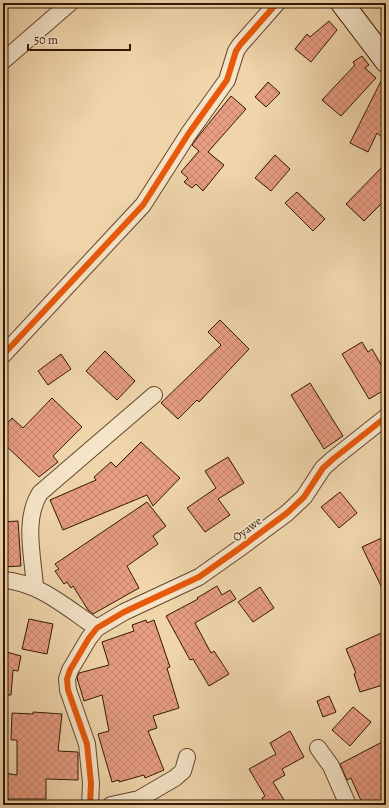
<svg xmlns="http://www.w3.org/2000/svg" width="389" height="808" viewBox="0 0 389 808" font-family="Alegreya,serif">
<defs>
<pattern id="building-cross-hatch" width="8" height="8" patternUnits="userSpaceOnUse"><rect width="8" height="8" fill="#e79d82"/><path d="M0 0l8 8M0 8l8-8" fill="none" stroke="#c7866f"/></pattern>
</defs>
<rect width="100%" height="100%" fill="#f0d5ab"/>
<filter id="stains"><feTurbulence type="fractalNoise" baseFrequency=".005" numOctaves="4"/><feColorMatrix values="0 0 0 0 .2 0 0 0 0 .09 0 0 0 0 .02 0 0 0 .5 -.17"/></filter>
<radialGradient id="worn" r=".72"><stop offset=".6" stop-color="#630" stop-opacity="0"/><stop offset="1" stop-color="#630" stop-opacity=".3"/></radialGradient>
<path fill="url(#building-cross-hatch)" stroke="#311804" d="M329,21L337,30L311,62L295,49L307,34L310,37Z
M362,56L369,65L365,68L376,78L341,116L322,100L355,65L353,62Z
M385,73L386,141L377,133L368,152L350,143Z
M268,82L280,93L266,107L255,97Z
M231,96L246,109L208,152L224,165L203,191L196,184L192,188L184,182L188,178L181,172L199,151L192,145L197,138Z
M275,155L290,169L271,191L255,178Z
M386,163V199L364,221L346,204Z
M297,192L325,219L313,231L285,203Z
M220,320L249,349L199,402L197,400L178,419L161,403L221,345L208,332Z
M362,342L368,352L372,349L386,373V389L369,399L342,354Z
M105,351L135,381L117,400L86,371Z
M61,354L71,369L48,385L38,371Z
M310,383L343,436L324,449L291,395Z
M52,398L82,427L53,456L58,462L39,477L3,443V428L12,418L23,428Z
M141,442L180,478L153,506L147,495L63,530L50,500L96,480L94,477L111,462L116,467Z
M228,457L244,483L218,499L230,515L205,532L187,508L216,488L205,471Z
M340,492L357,513L339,528L321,507Z
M147,502L166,526L153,536L158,544L127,566L139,588L93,614L88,610L73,586L71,588L67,582L64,584L55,571L59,569L55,564Z
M18,521L21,566L3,567V522Z
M386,536V596L362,547Z
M217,586L222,595L230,590L236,599L195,623L211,653L214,651L229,674L209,686L193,659L190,660L166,616L198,599L197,598Z
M260,587L274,608L253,622L238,602Z
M29,619L53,624L47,654L22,649Z
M146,620L147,623L154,620L170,667L167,668L179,708L153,716L157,728L148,731L164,770L145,778L144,775L119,782V780L112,782L98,734L109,731L102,695L84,701L77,678L79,673L109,665L102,642L134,631L132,625Z
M386,631V684L360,692L354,674L356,673L346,649Z
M3,651L21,656L18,671L13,670L11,695H3Z
M329,696L336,712L323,717L317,701Z
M353,707L371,722L350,746L332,730Z
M33,712L62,714L58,751L78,752V780L46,779V799H3V773L17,775V740H11L12,713L33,714Z
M290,731L304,757L282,769L285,775L273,782L287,805H266L262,798L265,796L249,769L276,754L270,743Z
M386,740V805H363L351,778L347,780L340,764Z"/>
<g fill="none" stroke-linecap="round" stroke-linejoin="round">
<g stroke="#61472e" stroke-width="18">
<path id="street" d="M3,61L70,3
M3,355L143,205L189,133L227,80L236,51L240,45L277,3
M3,580C39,582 68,609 97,628
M35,587C33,557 23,520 40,493L154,395
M318,748L331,766L348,805
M90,805L91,783L87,744L68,690L67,679L70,670L89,638L97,628L124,612L199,577L240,548L287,513L304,497L323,468L333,459L386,417
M111,805L139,799L175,778L183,771L187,757"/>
</g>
<g stroke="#311804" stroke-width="24">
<path id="secondary" d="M342,3L386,61"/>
</g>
<use href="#street" stroke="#f5e4c8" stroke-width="16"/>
<use href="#secondary" stroke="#f5e4c8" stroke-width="22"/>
<g stroke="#311804" stroke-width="4.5">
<path id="rail" d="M3,9L9,3"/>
</g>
<use href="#rail" stroke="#f5e4c8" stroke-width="3" stroke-dasharray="9" stroke-linecap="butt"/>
<g stroke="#f5e4c8" stroke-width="8">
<path id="cycleway" d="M3,355L143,205L189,133L227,80L236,51L240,45L277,3
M90,805L91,783L87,744L68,690L67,679L70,670L89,638L97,628L124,612L199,577L240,548L287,513L304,497L323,468L333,459L386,417"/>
</g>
<use href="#cycleway" stroke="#e8590c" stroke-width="6"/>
</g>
<g text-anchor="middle" stroke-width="3.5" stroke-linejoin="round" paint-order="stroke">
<g font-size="12" fill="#311804" stroke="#f5e4c8">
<text transform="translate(247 529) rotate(-37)" y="4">Oyawe</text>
</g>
</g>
<rect width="389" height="808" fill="none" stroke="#f0d5ab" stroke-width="16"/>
<rect x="4" y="4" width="381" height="800" fill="none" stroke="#311804" stroke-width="2"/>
<rect x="8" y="8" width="373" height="792" fill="none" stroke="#311804"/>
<path d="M28 44v6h102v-6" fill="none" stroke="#311804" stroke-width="2"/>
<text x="34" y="44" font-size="12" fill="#311804" stroke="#f5e4c8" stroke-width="3" paint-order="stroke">50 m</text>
<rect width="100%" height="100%" filter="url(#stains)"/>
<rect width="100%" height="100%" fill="url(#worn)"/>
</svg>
